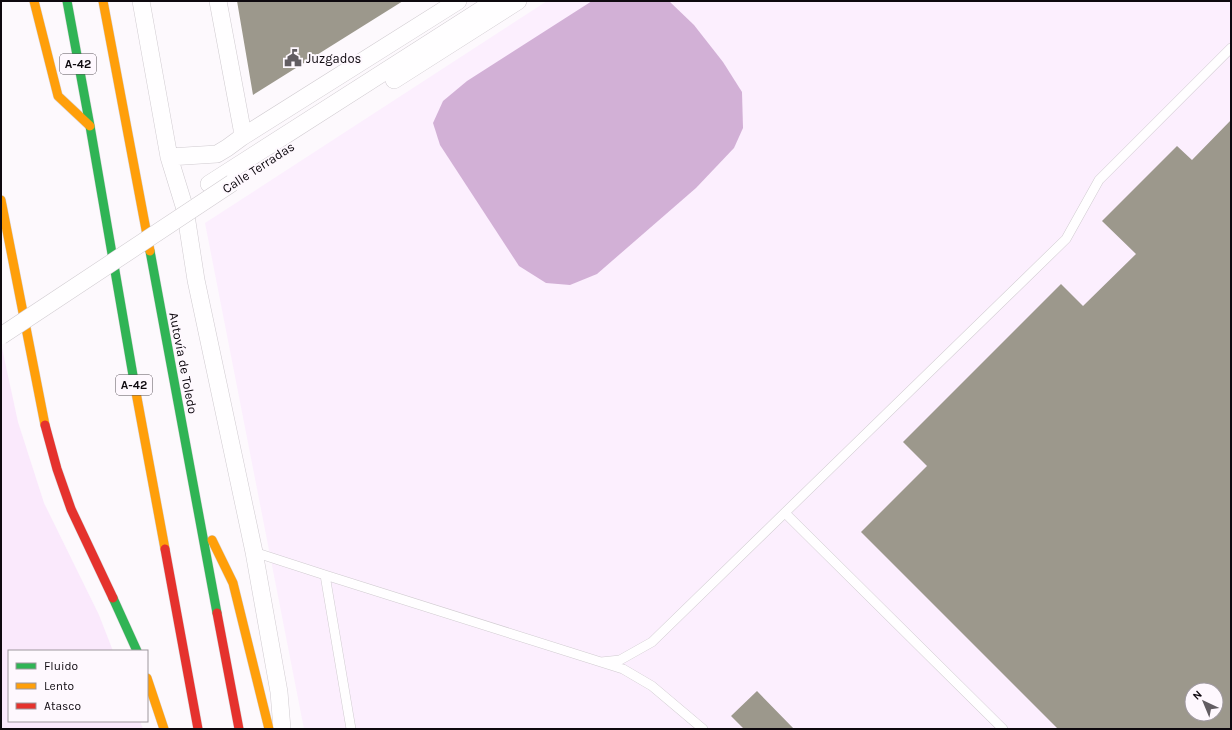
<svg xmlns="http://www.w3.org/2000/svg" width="1232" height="730" viewBox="0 0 1232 730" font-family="Karla,sans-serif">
<rect width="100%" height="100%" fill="#fdf9fd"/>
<path fill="#fceffe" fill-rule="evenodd" d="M547,1H1231V729H304L205,223ZM1192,690H1216V714H1192Z"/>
<path fill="#fae9fc" d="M2,348L18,422L44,503L99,615L113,651H9V721H140L143,729H1V349Z"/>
<path fill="#d2b0d6" d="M592,1H669L694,25L723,62L742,92L743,128L734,148L696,188L597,274L570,285L546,283L519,266L440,145L433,123L443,101L467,81Z"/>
<path fill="#9c988c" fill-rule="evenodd" d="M237,1H403L253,95Z
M1231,120V729H1058L861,532L927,466L903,442L1061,284L1083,306L1136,254L1102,221L1177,146L1192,160ZM1192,690H1216V714H1192Z
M757,691L794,729H744L731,716Z"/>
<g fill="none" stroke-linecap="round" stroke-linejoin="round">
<g stroke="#d0cbd0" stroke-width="10">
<path id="lane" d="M785,513L1003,729
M254,552L325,575L623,669L652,686L703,729
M325,575L351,729
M601,662L620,660L652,642L1066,239L1099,180L1231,48"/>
</g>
<g stroke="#d0cbd0" stroke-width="18">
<path id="street" d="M141,1L169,157L185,209L196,280L254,552L279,692L282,729
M394,80L518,1
M242,137L458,1
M169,157L217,154L227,148L242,137V129L218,1
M209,184L495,1"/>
</g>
<g stroke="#d8d5d8" stroke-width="10">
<path id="fast" d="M67,1L90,126L135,387
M150,251L217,613
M113,598L137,651"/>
</g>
<g stroke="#d8d5d8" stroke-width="10">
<path id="slow" d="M34,1L58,96L90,126
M103,1L150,251
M1,200L45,425
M135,387L165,549
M212,540L233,583L269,729
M147,678L164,729"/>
</g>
<g stroke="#d8d5d8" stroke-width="10">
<path id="jam" d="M45,425L57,469L71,509L113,598
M165,549L198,729
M217,613L239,729"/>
</g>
<use href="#lane" stroke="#fffeff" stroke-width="9"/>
<use href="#street" stroke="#fffeff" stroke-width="17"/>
<use href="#fast" stroke="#30b455" stroke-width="9"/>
<use href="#slow" stroke="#ff9f0a" stroke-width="9"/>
<use href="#jam" stroke="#e5322d" stroke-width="9"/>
<g stroke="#d0cbd0" stroke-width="18" stroke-linecap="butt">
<path id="street-bridge" d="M1,336L232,183"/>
</g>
<use href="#street-bridge" stroke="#fffeff" stroke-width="17"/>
</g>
<defs>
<g id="civic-bare" transform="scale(1.38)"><path d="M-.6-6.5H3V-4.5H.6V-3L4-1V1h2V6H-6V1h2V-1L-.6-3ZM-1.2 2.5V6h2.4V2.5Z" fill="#625d62" stroke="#fef8fe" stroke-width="2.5" paint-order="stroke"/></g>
</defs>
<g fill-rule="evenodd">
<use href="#civic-bare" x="293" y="58"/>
</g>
<g text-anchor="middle" stroke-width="4" stroke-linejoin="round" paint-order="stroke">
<g fill="#fef8fe" stroke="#565157" stroke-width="1">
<rect x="60" y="54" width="36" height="20" rx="3"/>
<rect x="116" y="375" width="36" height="20" rx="3"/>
</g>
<g font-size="12" font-weight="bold" fill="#0e090f">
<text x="78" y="68">A-42</text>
<text x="134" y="389">A-42</text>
</g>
<g font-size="13" fill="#0e090f" stroke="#fef8fe" text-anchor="start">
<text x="306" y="63">Juzgados</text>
</g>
<g font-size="13" fill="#0e090f" stroke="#fef8fe">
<text transform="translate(258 167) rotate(-33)" y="5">Calle Terradas</text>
<text transform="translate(184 363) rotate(79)" y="5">Autovía de Toledo</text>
</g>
</g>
<rect width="1232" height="730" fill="none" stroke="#0e090f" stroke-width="4"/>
<rect x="8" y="650" width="140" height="72" fill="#fef8fe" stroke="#9e989e"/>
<rect x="16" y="663" width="20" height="6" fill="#30b455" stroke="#9e989e"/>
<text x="44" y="670" font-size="12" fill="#0e090f">Fluido</text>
<rect x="16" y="683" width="20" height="6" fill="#ff9f0a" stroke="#9e989e"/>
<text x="44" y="690" font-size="12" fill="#0e090f">Lento</text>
<rect x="16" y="703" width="20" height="6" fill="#e5322d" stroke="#9e989e"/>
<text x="44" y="710" font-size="12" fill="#0e090f">Atasco</text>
<g transform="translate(1204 702) rotate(316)"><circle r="19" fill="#fef8fe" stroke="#9e989e"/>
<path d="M0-3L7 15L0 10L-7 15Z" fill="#625d62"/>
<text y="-6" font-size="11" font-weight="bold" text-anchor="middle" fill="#0e090f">N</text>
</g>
</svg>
